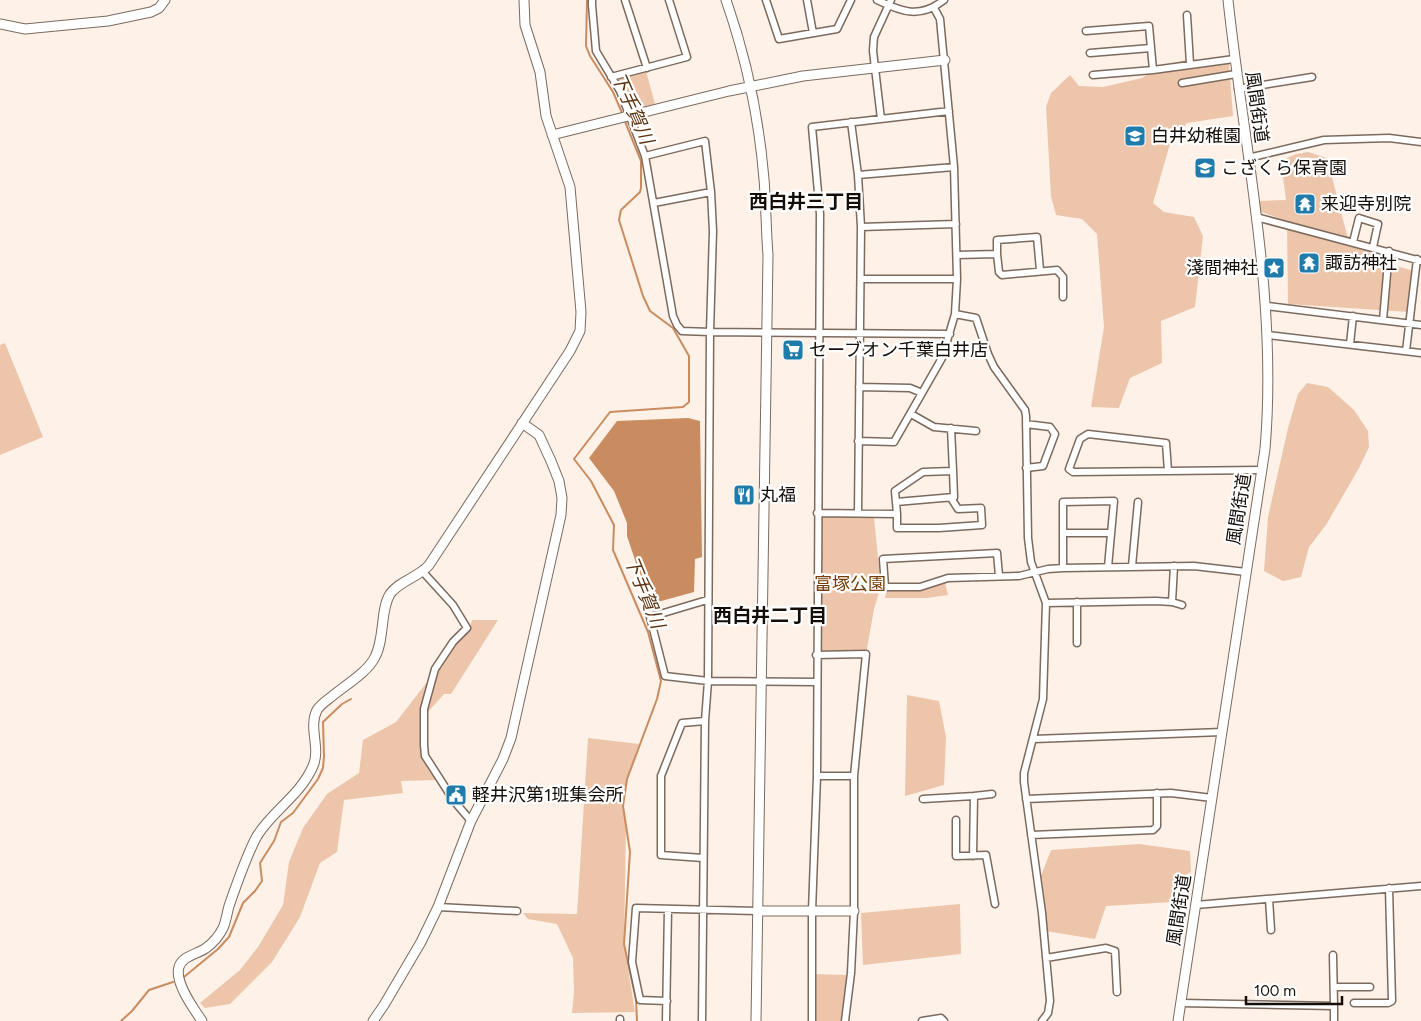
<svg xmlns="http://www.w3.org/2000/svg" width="1421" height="1021" viewBox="0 0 1421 1021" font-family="Figtree,'Noto Sans JP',sans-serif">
<rect width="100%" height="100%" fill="#fef1e8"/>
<path fill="#edc5aa" d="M1190,59L1229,63L1233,116L1187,123L1170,144L1153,203L1164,212L1194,217L1203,236L1195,307L1161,321L1162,363L1130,378L1119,408L1091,407L1104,327L1097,234L1082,219L1056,215L1051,196L1046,107L1051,93L1070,75L1079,86L1103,87L1142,78L1160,66Z
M646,71L655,104L634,109L629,107L618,82L620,78Z
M1308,152L1327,158L1347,235L1381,262L1418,272L1408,312L1288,304L1287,221L1261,212L1259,201L1286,200L1281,161L1296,154Z
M5,343L43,437L0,455V345Z
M1307,383L1328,387L1354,410L1368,431L1369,447L1359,468L1326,525L1309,547L1301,577L1283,581L1264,571L1268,517L1288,428L1298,394Z
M818,513L874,518L881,586L874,609L866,654L820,651Z
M945,583L948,595L927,598H885L887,590Z
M472,620H498L451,694H444L427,713L420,745L428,766L438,780L401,781L403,793L344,800L337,852L320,863L300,917L272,962L230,1004L205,1008L200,1003L240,970L258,947L283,905L289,862L303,828L327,794L359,773L363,740L396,722L470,627Z
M907,695L939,701L946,737L944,785L905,796Z
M588,738L639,744L621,799L626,826L624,944L635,1012L572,1013L574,992L573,958L557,924L528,919L523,913L577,914Z
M1139,844L1190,851L1191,872L1173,882V902L1106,906L1095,939L1039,930L1037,894L1041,876L1051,850Z
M960,904L961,954L863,965L861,913Z
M813,974L848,975L842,1021H812Z"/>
<path fill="#c98c60" d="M688,418L700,421L702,557L695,559L694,592L654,603L638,569L627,536V523L614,491L589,458L617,421Z"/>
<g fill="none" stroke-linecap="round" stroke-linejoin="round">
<path stroke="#c98c60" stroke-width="2" d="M587,0L586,46L590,56L613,92L623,115
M624,119L641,161V188L640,192L621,210L619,220L643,296L650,311L673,328L689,356V402L683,407L610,412L574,459L591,481L614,525L613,550L648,632L661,681L657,699L627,779L623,806L630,852L624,944L636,1000L637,1021
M184,977L218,949L229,937L243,903L255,891L262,881L260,863L274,841L281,822L293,813L318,779L323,768L324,756L323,722L342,704L351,699
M121,1021L132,1011L149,990L173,982"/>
<g stroke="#7c6a5d" stroke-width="9">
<path id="street" d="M592,0V5L596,51L620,91L645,156L673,316L677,325L682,331L710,332L950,334
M625,0L647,68
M766,0L779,39L837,29L851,0
M807,0L813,33
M877,0C902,12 920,19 944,0
M1187,15L1190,64
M1086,31L1149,26L1153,70
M1090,53L1151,48
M1093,75L1153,70L1234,59
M611,77L687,57L669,0
M1182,83L1236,74
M1238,89L1312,77
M881,119L873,51L874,37L891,0
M851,122L858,175L861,227L858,513
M645,156L705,141L711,192L713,231L710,332L708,681L705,721L702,1021
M1248,158L1324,140L1389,138L1421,142
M858,175L954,167
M654,203L711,192
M1256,217L1421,261
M861,227L956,224
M1353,242L1359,218L1378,224L1373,247
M997,254V240L1037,237L1040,270
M957,255L997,254L999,272L1002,275L1057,270L1063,277V297
M861,279H957
M1267,306L1421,325
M955,314L976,318L988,354L994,367L1025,410L1026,416L1028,538L1031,562L1046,603L1043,699L1024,773V782L1042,913L1050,1001L1048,1013L1042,1021
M1383,320L1389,251
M1268,335L1421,353
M1350,344L1353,316
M1406,351L1417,259
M859,387L910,388L922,393
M911,414L934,427L976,431
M1026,424L1050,427L1055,434L1043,466L1026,468
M951,428L953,471
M858,441L894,442L942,358L955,314L957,279L954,167L940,19L934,8
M1168,471L1166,443L1088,434L1080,439L1069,469L1073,472L1262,470
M896,502L954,497L953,471L923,472L895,491L897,514
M817,513L897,514V528H939L982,525L981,508L958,509L951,498
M1063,533H1111
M1132,566L1138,502
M1063,568V502L1114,501L1108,567
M423,572L453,605L467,628L453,642L435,669L424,709V745L425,756L429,762L454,801L471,821
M999,576L997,553L883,559L885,587H920L948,578L1019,576L1048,569L1063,568L1194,566L1246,572
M707,600L650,617L665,676L708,681L816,682
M1077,602V643
M1172,602L1174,566
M1046,603L1156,601L1172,602L1182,605
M816,655L866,654L854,776V911L851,973L845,1021
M1034,739L1222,732
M817,776H854
M974,796L992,794
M923,799L974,796L973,856
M1026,799L1171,793L1212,798
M956,820V856L986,855L995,904
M1031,835L1153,830L1157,826V793
M703,858L661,855V776L682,723L705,721
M1269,899L1271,930
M1196,905L1421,886
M438,907L517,911
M1333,955L1334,1006
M1046,958L1106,948L1115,951L1117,992
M1334,987H1370
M667,1001L640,1000L632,962L636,908L757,911
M1181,1003L1334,1006V1021
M1354,1003H1388L1392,1001L1389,888
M620,1021V1019
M666,1021L668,909
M812,1021V911L817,776L820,214L812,127L949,111
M922,1021L941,1018L944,1021"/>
</g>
<g stroke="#7c6a5d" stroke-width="11">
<path id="secondary" d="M726,0C746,57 759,118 764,179C766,204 766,230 768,255L756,1021
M0,24L25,29L108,21L151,12L159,8L165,0
M552,135L729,91L803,76L945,60
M757,911H854
M202,1021C194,1009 174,982 179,967C182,956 198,954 206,948C213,943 219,936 223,928C226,922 227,913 229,906C236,886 247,854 257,836C273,810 300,796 313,766C321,748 308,728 317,710C320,705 326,701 331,697C344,686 368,672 375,657C385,638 380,610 390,594C399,581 419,577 429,565L570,351L580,331L581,312L570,187L546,116L540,72L525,25L524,0
M373,1021L384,1005L421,942L438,907L471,821L503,759L511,738L561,515L562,498L559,481L551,461L539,435L522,423
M1178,1021L1265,449C1278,298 1244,149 1228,0"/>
</g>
<use href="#street" stroke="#fff" stroke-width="6"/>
<use href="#secondary" stroke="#fff" stroke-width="9"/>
</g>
<defs>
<g id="school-square" transform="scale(1.125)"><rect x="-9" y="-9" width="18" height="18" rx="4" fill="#1f7ba9" stroke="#fff"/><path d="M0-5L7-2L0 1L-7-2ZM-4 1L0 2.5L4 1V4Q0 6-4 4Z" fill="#fff"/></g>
<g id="temple-square" transform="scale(1.125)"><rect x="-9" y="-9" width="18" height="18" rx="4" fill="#1f7ba9" stroke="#fff"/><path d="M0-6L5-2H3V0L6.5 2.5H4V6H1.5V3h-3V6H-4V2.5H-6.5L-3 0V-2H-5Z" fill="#fff"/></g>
<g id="sight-square" transform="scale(1.125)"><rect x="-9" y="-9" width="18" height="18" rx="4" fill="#1f7ba9" stroke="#fff"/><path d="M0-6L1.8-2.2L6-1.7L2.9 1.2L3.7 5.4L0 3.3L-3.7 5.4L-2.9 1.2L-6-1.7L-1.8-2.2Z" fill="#fff"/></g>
<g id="supermarket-square" transform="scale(1.125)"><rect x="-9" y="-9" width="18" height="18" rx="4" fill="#1f7ba9" stroke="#fff"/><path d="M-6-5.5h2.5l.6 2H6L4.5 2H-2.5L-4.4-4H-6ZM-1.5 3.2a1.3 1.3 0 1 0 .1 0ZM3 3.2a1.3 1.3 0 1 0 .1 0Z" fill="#fff"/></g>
<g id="restaurant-square" transform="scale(1.125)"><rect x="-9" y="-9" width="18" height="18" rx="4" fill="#1f7ba9" stroke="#fff"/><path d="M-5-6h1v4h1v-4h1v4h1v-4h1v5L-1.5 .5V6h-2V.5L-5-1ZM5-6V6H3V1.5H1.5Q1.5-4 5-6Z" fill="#fff"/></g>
<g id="civic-square" transform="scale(1.125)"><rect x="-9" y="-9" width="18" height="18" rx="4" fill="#1f7ba9" stroke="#fff"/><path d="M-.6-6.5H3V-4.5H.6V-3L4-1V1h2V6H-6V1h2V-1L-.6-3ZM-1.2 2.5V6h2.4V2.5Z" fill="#fff"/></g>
</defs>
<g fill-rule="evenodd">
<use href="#school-square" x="1135" y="136"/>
<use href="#school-square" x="1205" y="168"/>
<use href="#temple-square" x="1305" y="204"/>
<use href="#temple-square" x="1309" y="263"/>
<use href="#sight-square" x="1274" y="268"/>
<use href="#supermarket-square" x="793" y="350"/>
<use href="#restaurant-square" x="744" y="495"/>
<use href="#civic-square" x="456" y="795"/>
</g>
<g text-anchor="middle" stroke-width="4.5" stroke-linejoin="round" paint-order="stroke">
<g font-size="18" fill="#140d08" stroke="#fff">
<text transform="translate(1257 107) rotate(82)" y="6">風間街道</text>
<text transform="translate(1239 509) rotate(-81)" y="6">風間街道</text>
<text transform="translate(1179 910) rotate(-81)" y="6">風間街道</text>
</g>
<g font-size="18" fill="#140d08" stroke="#fff" text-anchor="start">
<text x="1151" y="142">白井幼稚園</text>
<text x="1221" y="174">こざくら保育園</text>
<text x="1321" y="210">来迎寺別院</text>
<text x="1325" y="269">諏訪神社</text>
<text x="1258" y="274" text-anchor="end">淺間神社</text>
<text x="809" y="356">セーブオン千葉白井店</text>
<text x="760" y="501">丸福</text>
<text x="472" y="801">軽井沢第1班集会所</text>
</g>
<g font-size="18" fill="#753d06" stroke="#fff">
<text x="850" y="590">富塚公園</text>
</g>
<g font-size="19" font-style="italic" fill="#5d3412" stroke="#fff">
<text transform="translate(633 108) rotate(66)" y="7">下手賀川</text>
<text transform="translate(645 592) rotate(68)" y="7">下手賀川</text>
</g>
<g font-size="19" font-weight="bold" fill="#140d08" stroke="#fff">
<text x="806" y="208">西白井三丁目</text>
<text x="770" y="622">西白井二丁目</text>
</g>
</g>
<path d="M1246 996v8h96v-8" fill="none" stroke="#140d08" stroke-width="2.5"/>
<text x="1254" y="996" font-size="15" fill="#140d08" stroke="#ffffff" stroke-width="4" paint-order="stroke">100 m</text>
</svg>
